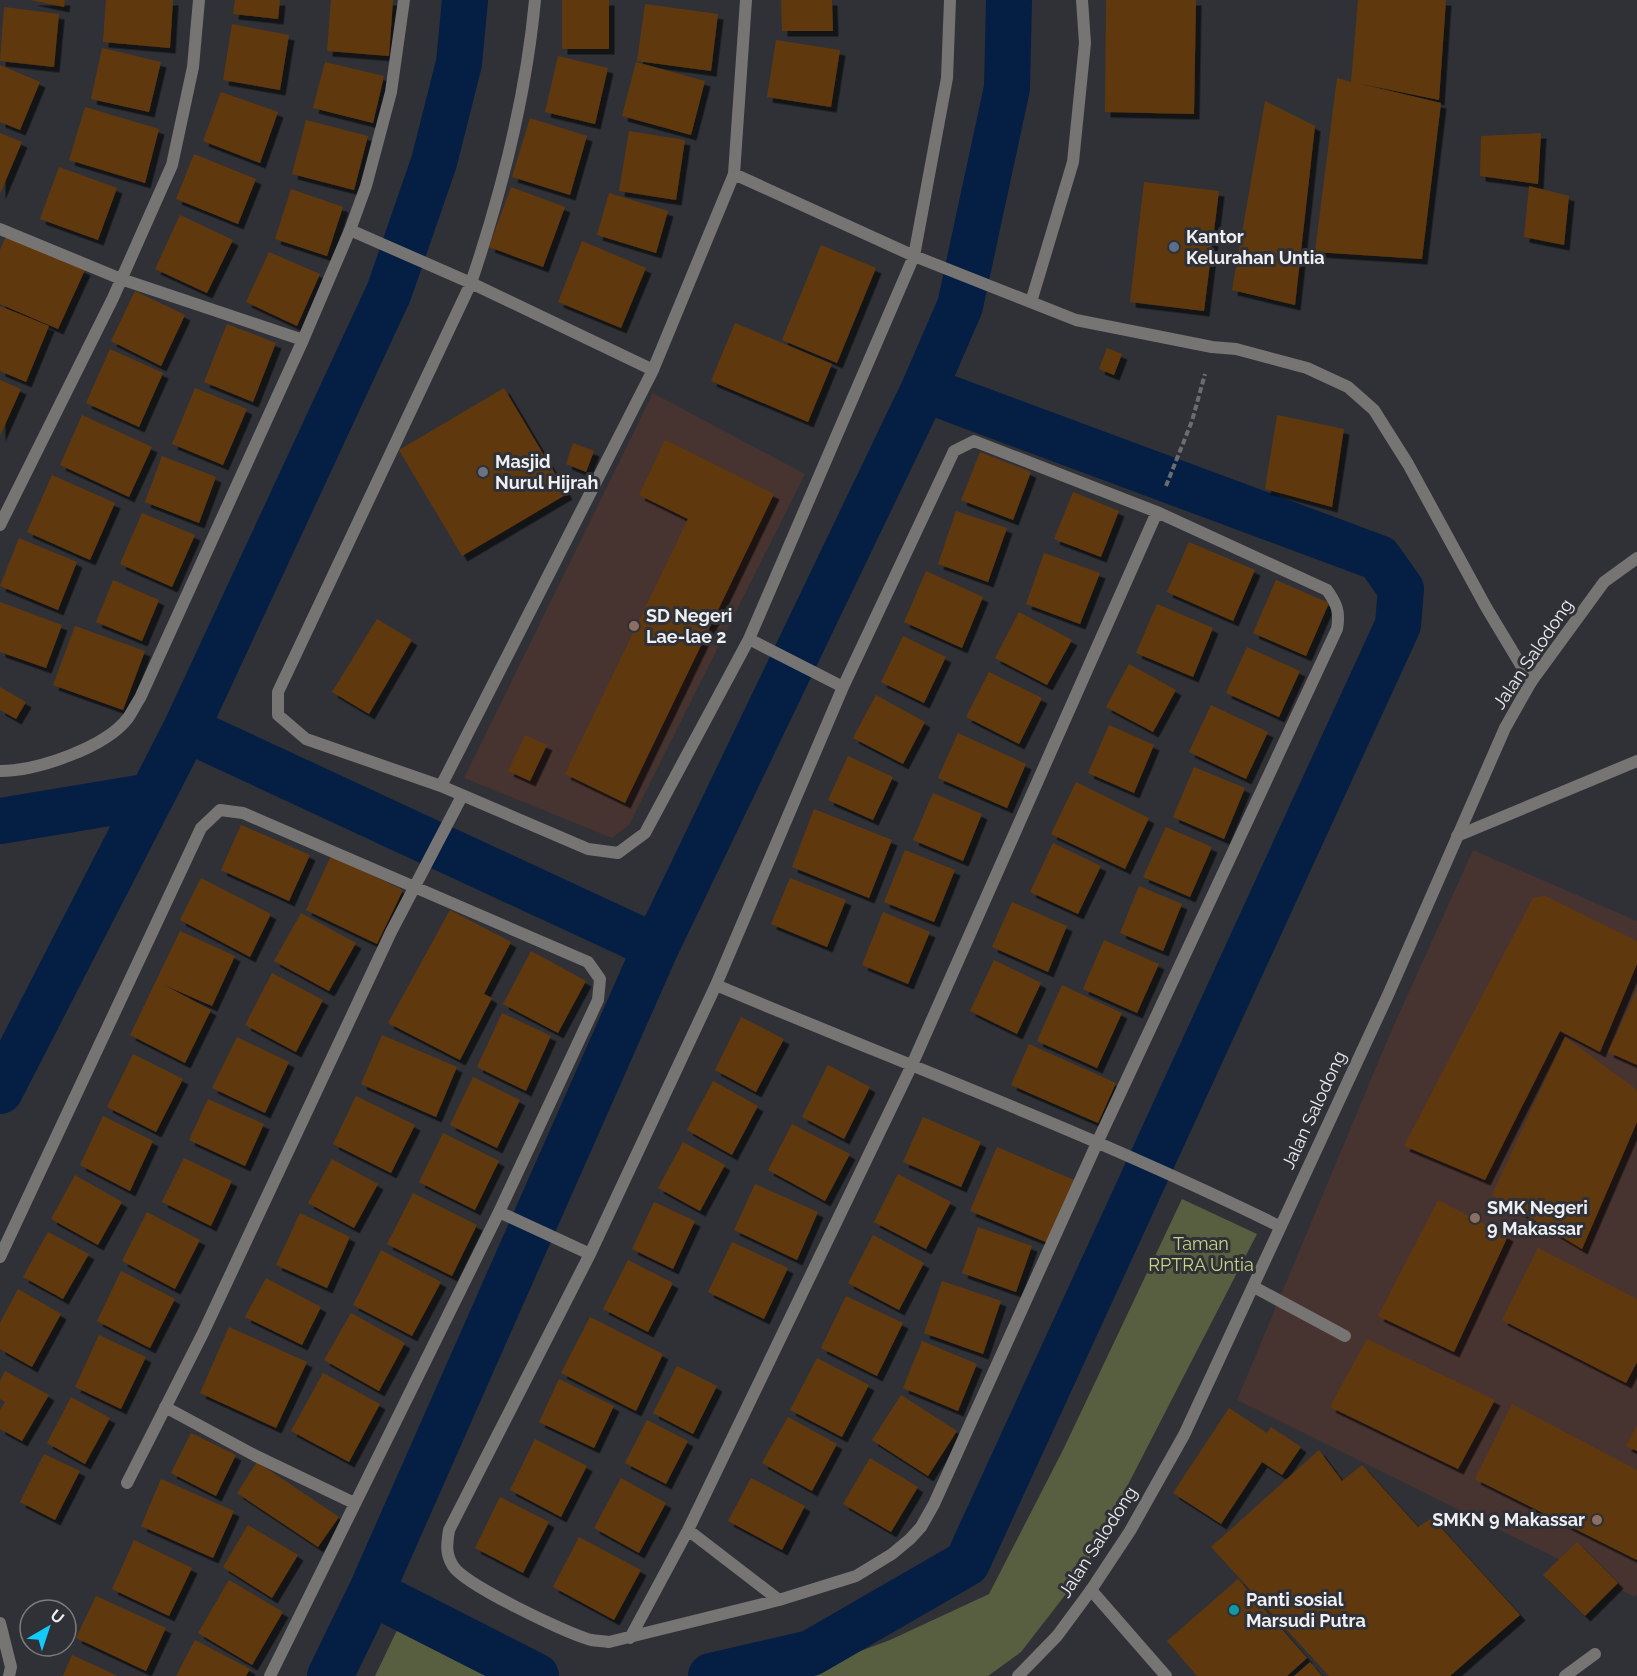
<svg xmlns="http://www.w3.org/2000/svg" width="1637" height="1676" viewBox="0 0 1637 1676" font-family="Raleway,sans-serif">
<defs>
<filter id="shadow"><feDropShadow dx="5.5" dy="5.5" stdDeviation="0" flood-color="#0009"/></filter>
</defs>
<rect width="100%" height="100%" fill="#2f3136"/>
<path fill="#473330" d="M653,393L805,474L629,825L612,838L464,778Z
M1473,850L1637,921V1594L1635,1597L1237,1400L1389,1036Z"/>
<path fill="#585e40" d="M1182,1199L1257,1234L1083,1572L1021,1652L988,1676H793L890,1640L989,1594L1063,1450Z
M399,1626L498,1676H375Z"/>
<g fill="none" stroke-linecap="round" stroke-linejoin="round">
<path stroke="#051e43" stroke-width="46" d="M186,729L656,947
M0,821L151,796
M0,1091L186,729L389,292L434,162L459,63L465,0
M371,1592L536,1676
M330,1676L371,1592L656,947L924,389L960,306L1007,88L1009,0
M711,1676L811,1653L967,1563L1398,625L1401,589L1379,558L924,389"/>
</g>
<path fill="#613811" filter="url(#shadow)" d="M31,0H65L64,7Z
M106,0H173L170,48L103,42Z
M235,0H280L278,19L233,14Z
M331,0H393L389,56L327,51Z
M562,0H609V49H562Z
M781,0H832L833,31H782Z
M1106,0H1196L1194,114L1105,112Z
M1358,0H1446L1439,100L1357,83L1441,103L1422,259L1315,252L1337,78L1351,82Z
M645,4L718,14L711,71L637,61Z
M4,7L59,14L54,67L0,61Z
M232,24L289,35L280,90L223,80Z
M776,40L840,50L831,107L767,97Z
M102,48L161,62L149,112L91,99Z
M558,56L608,68L595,124L545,112Z
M325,62L384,76L373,123L313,108Z
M636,62L705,81L691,135L622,116Z
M0,65L40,82L20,130L0,122Z
M221,92L278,112L260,163L203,141Z
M1265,101L1315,126L1295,305L1232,290Z
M85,107L159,129L145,183L69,160Z
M530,118L587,136L570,195L512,177Z
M306,120L368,136L354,190L292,174Z
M629,131L685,140L676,200L619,191Z
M0,133L22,142L0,194Z
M1541,133L1538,184L1480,176L1481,136Z
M194,154L256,179L238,224L176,199Z
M59,167L117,188L98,240L40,219Z
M1144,182L1219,191L1204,311L1130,302Z
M1529,186L1569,196L1564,245L1524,237Z
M511,187L565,207L543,267L489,247Z
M291,189L343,207L327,256L275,239Z
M609,193L668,211L656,253L597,235Z
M180,215L233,240L207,293L155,269Z
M6,236L85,270L58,329L0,304V250Z
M582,241L646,268L621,328L558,302Z
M821,245L876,268L837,363L782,340Z
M269,252L320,274L297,326L246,302Z
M135,291L185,315L161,366L111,341Z
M0,306L49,326L26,382L0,371Z
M735,323L832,364L808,422L711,381Z
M227,324L276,343L253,402L204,382Z
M1107,348L1122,354L1114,375L1099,369Z
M110,349L163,373L139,427L86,403Z
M0,380L21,389L0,436Z
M195,388L247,409L223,465L172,444Z
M504,388L567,494L462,556L399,450Z
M82,415L152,447L129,497L60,465Z
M1277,415L1344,429L1332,507L1265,489Z
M665,440L774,494L625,803L565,774L688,519L639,495Z
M573,443L594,451L586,472L566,464Z
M980,452L1031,472L1013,520L961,500Z
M162,456L216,477L199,523L145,502Z
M52,475L115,503L90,560L27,532Z
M1073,492L1119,511L1101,557L1054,539Z
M956,511L1007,528L988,582L938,564Z
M142,513L195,535L172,587L120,564Z
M19,538L77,562L58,610L0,586Z
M1189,542L1255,570L1233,621L1167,592Z
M1044,553L1100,573L1080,624L1026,604Z
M926,571L983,597L962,648L904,622Z
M113,580L159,600L142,641L96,622Z
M1276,580L1329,603L1306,656L1253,633Z
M0,602L62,625L46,668L0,652Z
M1157,604L1213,628L1193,677L1136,653Z
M1019,612L1072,640L1047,685L995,658Z
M377,619L412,640L369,714L332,692Z
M75,626L145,651L123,710L53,685Z
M903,636L946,657L924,703L881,682Z
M1247,647L1300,671L1279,717L1226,693Z
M1129,664L1176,690L1153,732L1106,707Z
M989,672L1042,698L1019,744L966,717Z
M0,687L26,702L16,719L0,710Z
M876,695L925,722L903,764L853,738Z
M1211,705L1268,732L1246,779L1189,752Z
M1109,725L1154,745L1134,793L1088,773Z
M958,733L1026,764L1007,808L938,778Z
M525,735L547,745L530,781L508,771Z
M848,756L893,777L873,820L828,800Z
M1194,767L1245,788L1224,839L1173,817Z
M1076,782L1149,818L1125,869L1051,834Z
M933,793L982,814L963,861L913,840Z
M814,809L892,840L869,898L792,867Z
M241,825L310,855L289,901L221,870Z
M1166,827L1212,847L1190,897L1143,877Z
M1053,843L1101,866L1078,914L1030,892Z
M905,850L955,870L934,922L884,902Z
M331,856L403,890L377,944L306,910Z
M201,878L271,914L250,957L180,920Z
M790,878L846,900L827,947L771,924Z
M1139,886L1182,904L1163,951L1120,933Z
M1545,896L1637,941V964L1600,1052L1560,1031L1485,1180L1404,1146L1533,898Z
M1012,902L1067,926L1048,972L992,947Z
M450,910L511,942L484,994L492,998L460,1060L388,1023Z
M883,912L930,932L908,984L862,965Z
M301,913L356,943L329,991L274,961Z
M180,931L235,956L212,1006L164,985L211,1010L185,1063L130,1035Z
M1104,940L1159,964L1137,1013L1083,989Z
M531,951L586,981L558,1033L503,1004Z
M994,960L1041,983L1017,1034L970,1011Z
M272,973L323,1000L296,1052L245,1025Z
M1062,985L1122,1013L1097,1068L1037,1041Z
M1637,990V1065L1608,1052Z
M502,1013L551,1036L526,1091L477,1067Z
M741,1017L784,1039L756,1092L715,1070Z
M382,1035L457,1067L436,1117L361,1084Z
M237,1037L289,1062L265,1113L212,1088Z
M1565,1037L1637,1090V1122L1582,1249L1492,1195Z
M1029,1044L1116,1083L1098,1123L1011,1085Z
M133,1054L183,1079L156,1132L107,1107Z
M828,1065L870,1087L844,1139L802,1117Z
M473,1077L520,1100L497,1148L450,1125Z
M713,1081L758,1106L732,1155L687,1130Z
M356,1096L415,1125L391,1173L333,1144Z
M208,1099L264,1124L245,1166L189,1140Z
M103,1116L153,1141L130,1191L80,1165Z
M923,1117L981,1142L961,1187L903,1162Z
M792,1124L850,1154L825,1201L768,1170Z
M443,1133L499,1161L475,1210L419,1182Z
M683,1142L725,1165L700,1211L658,1188Z
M997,1147L1074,1180L1048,1243L970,1211Z
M184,1158L232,1181L211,1226L162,1202Z
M332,1159L378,1184L354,1228L308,1203Z
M898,1174L951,1202L926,1249L874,1222Z
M75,1175L122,1202L98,1245L51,1219Z
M755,1184L818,1212L797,1260L734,1230Z
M413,1193L477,1225L452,1276L387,1244Z
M1438,1200L1508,1236L1454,1352L1378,1316Z
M654,1202L695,1221L673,1269L632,1249Z
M147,1212L200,1240L175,1289L122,1261Z
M300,1213L350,1237L327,1288L276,1265Z
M978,1227L1032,1246L1016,1292L962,1273Z
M48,1232L89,1254L63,1299L23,1277Z
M873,1235L924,1263L899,1310L848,1283Z
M732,1242L788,1268L764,1319L708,1292Z
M1538,1248L1637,1299V1362L1626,1383L1502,1320Z
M381,1250L441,1282L412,1336L353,1305Z
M628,1260L673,1283L648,1332L603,1309Z
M121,1271L175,1299L150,1348L97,1321Z
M266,1278L321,1307L302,1345L245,1317Z
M942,1281L1001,1301L983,1354L924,1333Z
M18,1289L61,1314L32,1367L0,1349V1323Z
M846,1296L903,1323L877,1376L821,1348Z
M351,1313L405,1343L379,1391L324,1360Z
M590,1317L663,1354L636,1411L561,1373Z
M229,1327L307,1362L276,1428L200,1393Z
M99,1335L146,1357L121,1409L75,1387Z
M1367,1339L1495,1400L1458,1469L1330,1407Z
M922,1341L977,1364L958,1411L903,1388Z
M817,1358L869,1385L842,1437L790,1410Z
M677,1366L717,1386L693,1434L653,1413Z
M5,1371L49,1395L22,1441L0,1429V1410L5,1402L0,1399V1381Z
M323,1373L380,1404L349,1462L291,1431Z
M559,1379L614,1406L594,1448L539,1422Z
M901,1395L957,1431L928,1476L872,1440Z
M71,1397L110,1418L85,1464L47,1443Z
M1512,1404L1637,1470V1560L1475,1479Z
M1229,1408L1267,1433L1271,1427L1301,1447L1282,1475L1262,1462L1221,1524L1173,1493Z
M788,1417L837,1444L812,1491L762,1463Z
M647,1420L688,1441L666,1484L625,1463Z
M1637,1425V1451L1626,1446Z
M191,1433L236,1455L216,1496L171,1473Z
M535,1439L587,1466L561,1517L510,1490Z
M1319,1450L1342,1481L1362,1465L1418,1527L1432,1518L1520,1615L1450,1676H1329L1211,1547Z
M44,1454L80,1471L55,1520L20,1502Z
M870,1458L918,1487L891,1532L843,1504Z
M257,1462L339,1517L318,1547L237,1493Z
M621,1478L666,1503L639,1553L594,1528Z
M751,1478L805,1506L782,1550L728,1521Z
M161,1479L234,1511L213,1558L141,1526Z
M500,1497L549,1522L523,1573L475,1548Z
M248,1525L298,1555L272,1598L223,1567Z
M579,1537L641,1570L614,1620L553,1587Z
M134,1540L192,1568L169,1616L112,1589Z
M1577,1542L1618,1583L1585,1616L1543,1575Z
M1238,1579L1307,1658L1287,1676H1197L1167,1641Z
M229,1580L283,1612L252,1665L198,1633Z
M96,1596L166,1628L146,1671L76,1638Z
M195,1640L250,1669L246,1676H176Z
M72,1655L118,1676H63Z
M1310,1662L1322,1676H1294Z"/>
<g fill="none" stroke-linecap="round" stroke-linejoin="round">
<path stroke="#6a6c71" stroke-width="4" stroke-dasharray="6 3" stroke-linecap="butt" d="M1166,486L1192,421L1205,374"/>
<path stroke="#777474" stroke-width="12" d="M1457,836L1637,761
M1254,1287L1345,1336"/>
<path stroke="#777474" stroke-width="12" d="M535,0C526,97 502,191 471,283L278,692V715L306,739L441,786L588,849L618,853L645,833L749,639L914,256L947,78L950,0
M734,174L914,256L1076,320L1212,347L1236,349L1307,368L1348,387L1374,410L1408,464L1486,607L1531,682
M0,229L121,279L303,340
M350,230L471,283L653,370
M1031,302L1073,162L1085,43L1082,0
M0,525L113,298L172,165L193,67L199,0
M749,639L843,687
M0,771C36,771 105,748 128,718C132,712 136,704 140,698L303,340L350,230L366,186L391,92L404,0
M441,786L653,370L734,174L746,0
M716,985L590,1254L449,1530C447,1544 445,1553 453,1566C465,1585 566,1633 591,1640C597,1641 603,1641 609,1642L779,1600L856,1576L892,1554L910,1539L921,1527L934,1504L1097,1143L1337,629C1340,612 1337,604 1327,590L1157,512L974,441L954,451L843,687L716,985C904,1064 1097,1136 1279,1226
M499,1212L590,1254
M0,1257L201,828L220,810L243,813L588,962L600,979L598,1000L499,1212L270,1676
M165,1407L256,1456L354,1503
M127,1483L203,1333L391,932L462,796
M688,1530L779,1600
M1091,1590L1166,1676
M0,1623L11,1667L9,1676
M630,1638L688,1530L911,1067L1157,512
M1565,1676L1595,1654"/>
<path stroke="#777474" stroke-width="12" d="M1018,1676L1057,1636L1091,1590L1130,1531L1184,1435L1388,995L1505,728L1531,682L1604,582L1637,558"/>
</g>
<circle fill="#5c6f8a" stroke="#2f3136" stroke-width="2" cx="1174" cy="247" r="6"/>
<circle fill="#6b7280" stroke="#2f3136" stroke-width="2" cx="483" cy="472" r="6"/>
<g fill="#8d6e63" stroke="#2f3136" stroke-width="2">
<circle cx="634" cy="626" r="6"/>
<circle cx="1475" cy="1218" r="6"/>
<circle cx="1597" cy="1520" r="6"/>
</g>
<circle fill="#0f9aa8" stroke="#2f3136" stroke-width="2" cx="1234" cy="1610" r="6"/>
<g text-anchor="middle" stroke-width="6" stroke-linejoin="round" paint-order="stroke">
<g font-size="18" font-weight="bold" fill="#edeff2" stroke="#2f3136" text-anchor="start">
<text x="1186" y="243">Kantor<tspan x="1186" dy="21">Kelurahan Untia</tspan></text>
<text x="495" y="468">Masjid<tspan x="495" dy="21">Nurul Hijrah</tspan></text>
<text x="646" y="622">SD Negeri<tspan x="646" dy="21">Lae-lae 2</tspan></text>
<text x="1487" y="1214">SMK Negeri<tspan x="1487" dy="21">9 Makassar</tspan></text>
<text x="1585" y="1526" text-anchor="end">SMKN 9 Makassar</text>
<text x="1246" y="1606">Panti sosial<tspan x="1246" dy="21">Marsudi Putra</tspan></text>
</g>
<g font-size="18" fill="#edeff2" stroke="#2f3136">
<text transform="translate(1533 654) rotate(-56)" y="6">Jalan Salodong</text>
<text transform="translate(1314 1110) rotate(-65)" y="6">Jalan Salodong</text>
<text transform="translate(1098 1542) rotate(-57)" y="6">Jalan Salodong</text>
</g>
<g font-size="18" fill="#c5d684" stroke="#2f3136">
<text x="1201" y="1250">Taman<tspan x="1201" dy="21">RPTRA Untia</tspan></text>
</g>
</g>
<g transform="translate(48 1628) rotate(39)"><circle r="28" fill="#2f3136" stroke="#7b7d81" stroke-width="1.5"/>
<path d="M0-4.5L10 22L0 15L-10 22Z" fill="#12cafb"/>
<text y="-9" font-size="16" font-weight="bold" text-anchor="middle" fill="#edeff2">U</text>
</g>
</svg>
